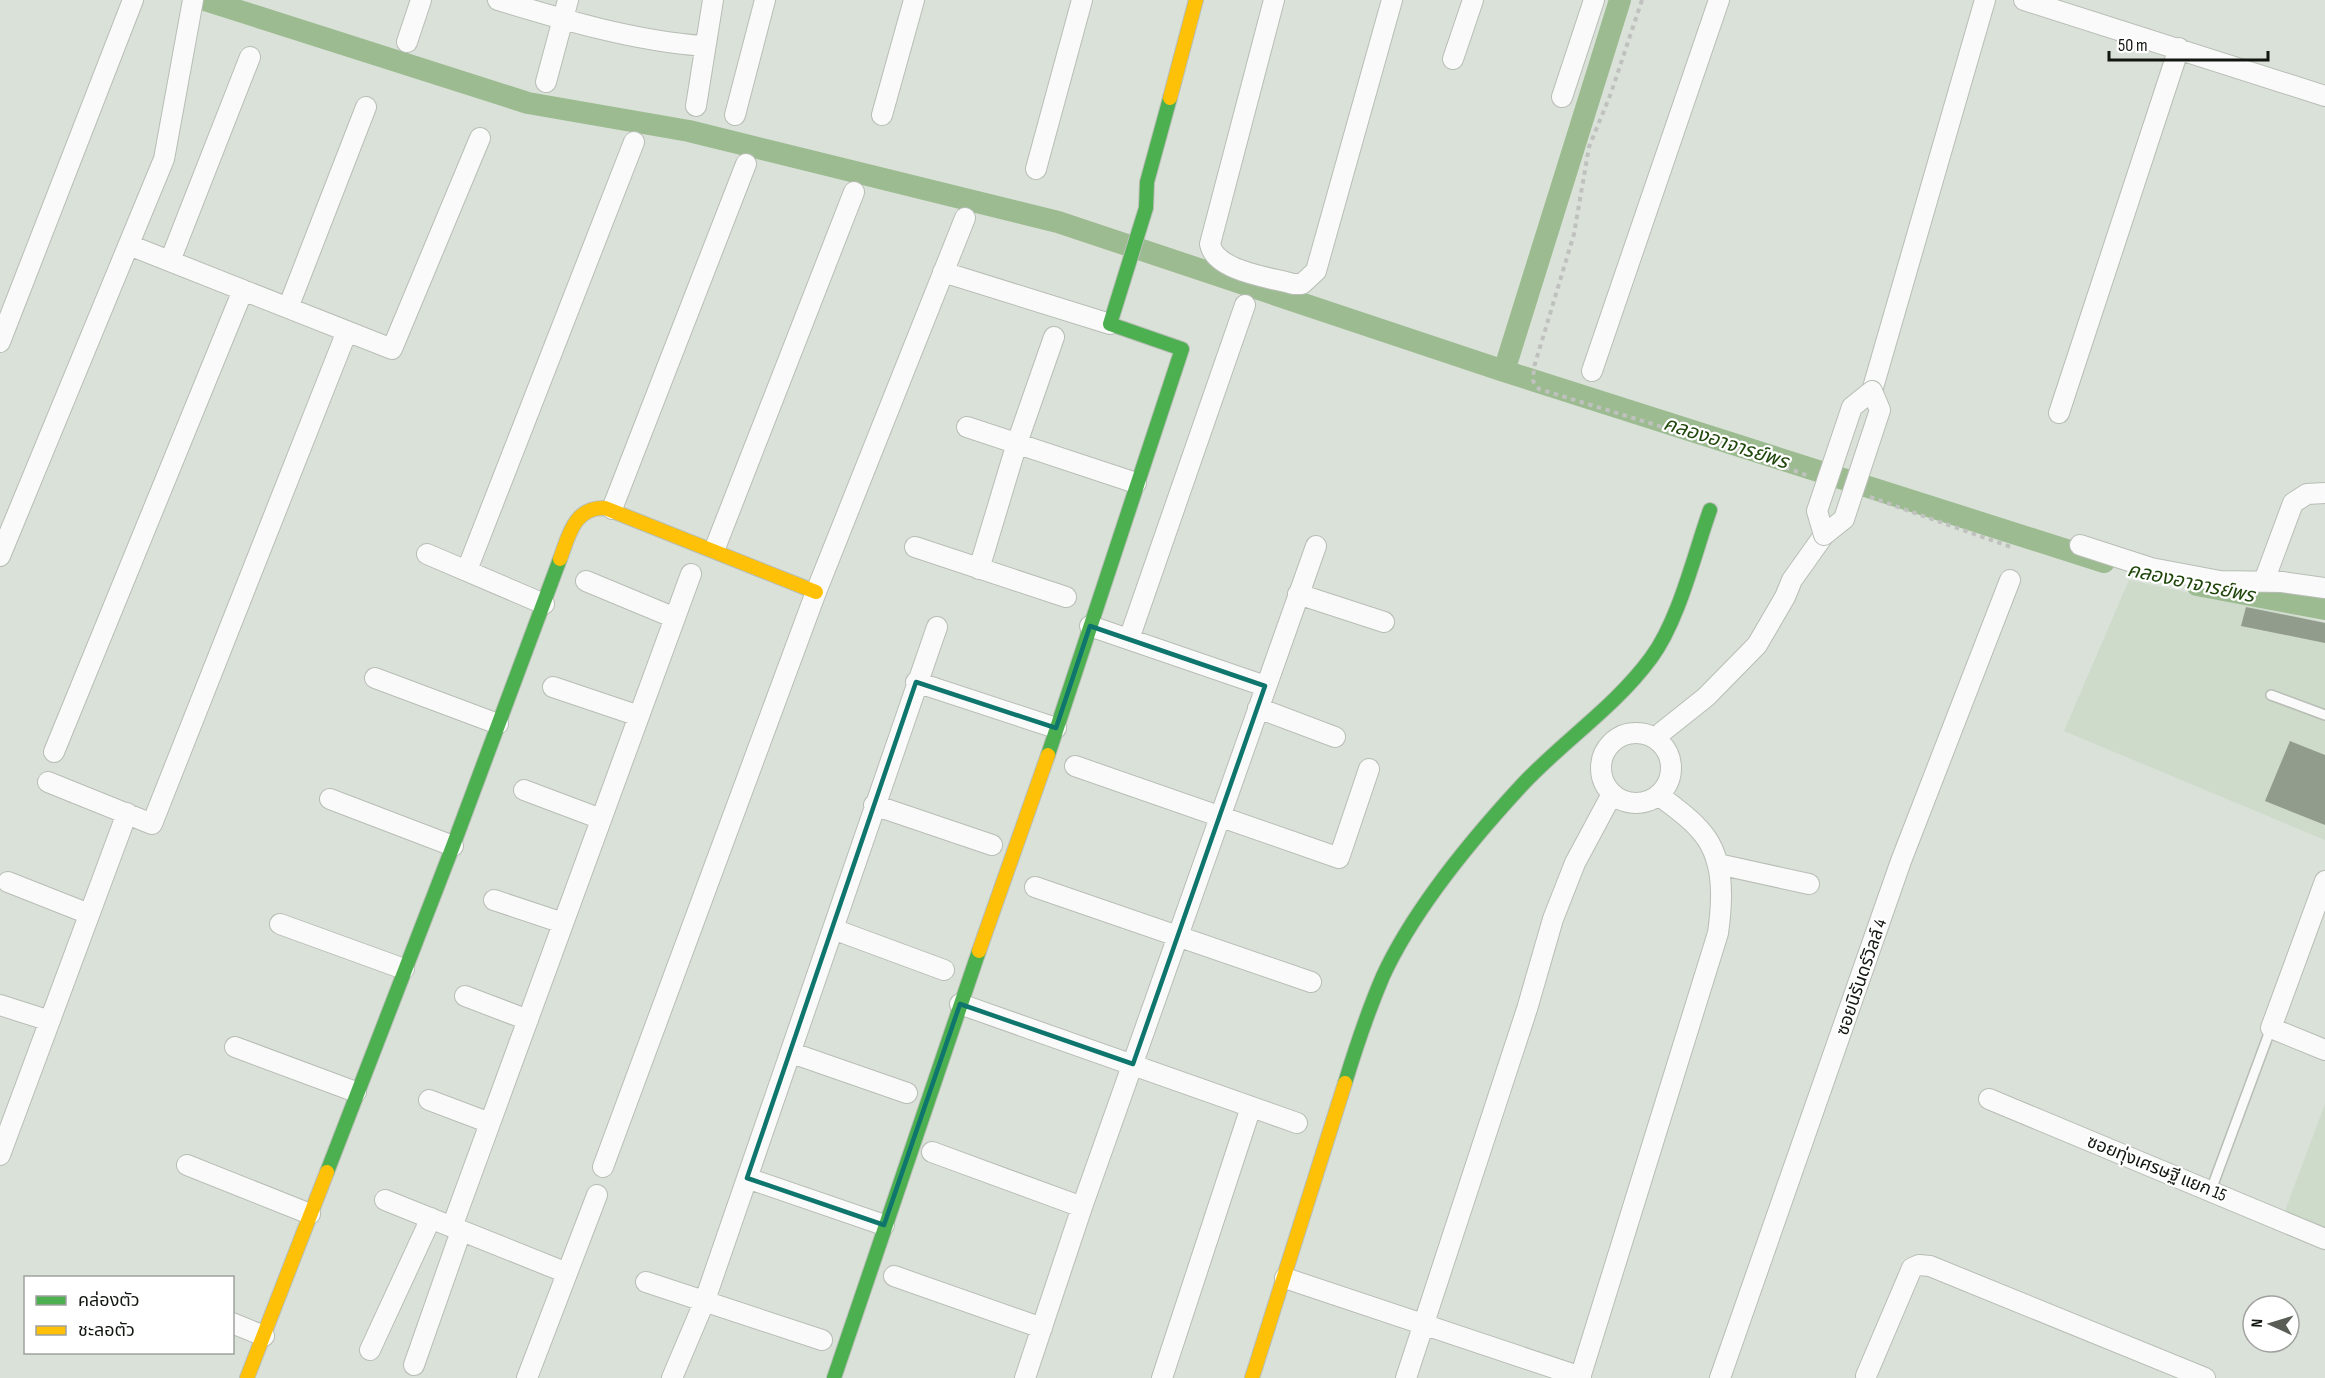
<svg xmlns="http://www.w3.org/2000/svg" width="2325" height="1378" viewBox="0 0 2325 1378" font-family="'Sofia Sans Condensed','Noto Sans Thai',sans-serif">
<rect width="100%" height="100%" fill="#dae1d8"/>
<path fill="#cedaca" d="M2129,580L2325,622V840L2064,731Z
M2325,1104V1229L2285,1211Z"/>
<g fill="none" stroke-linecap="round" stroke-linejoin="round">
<path stroke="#9cbb91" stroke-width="22" d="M205,0L528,103L689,131L1058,222L1504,371
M1620,0L1504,371L2104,562
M2197,585L2325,609"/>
</g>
<path fill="#919c8d" d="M2246,607L2325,623V643L2241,626Z
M2290,741L2325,755V825L2265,801Z"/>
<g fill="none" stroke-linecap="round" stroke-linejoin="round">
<g stroke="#b8beb6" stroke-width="12">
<path id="lane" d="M2271,695L2325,715
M2211,1190L2271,1028"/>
</g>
<g stroke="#b8beb6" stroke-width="22">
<path id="street" d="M498,0C564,20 634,41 704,46
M1274,0L1210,244C1215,271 1269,277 1293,284H1302L1316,271L1392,0
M2024,0L2325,96
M407,42L421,0
M1453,59L1473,0
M546,82L568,0
M1562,97L1594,0
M696,106L713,0
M735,115L765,0
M882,115L914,0
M1036,169L1082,0
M129,245L392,349L480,138
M170,261L250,57
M943,272L1110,324
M288,308L366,107
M0,342L133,0
M1592,371L1719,0
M1872,391L1985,0
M2059,413L2179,48
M967,427L1136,483
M612,509L746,164
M2080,545L2151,568L2220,581L2282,582L2325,588
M915,547L1066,597
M715,548L854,192
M427,554L544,604
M0,556L164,159L193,0
M979,569L1017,443L1054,337
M467,570L634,142
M586,581L675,618
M2264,581L2293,503L2307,494L2325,493
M1298,594L1384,622
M1090,626L1265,686
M1129,639L1245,305
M375,678L498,724
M916,682L1056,728
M553,687L639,716
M1258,708L1335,737
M1601 768a35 35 0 1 1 70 0a35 35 0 1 1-70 0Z
M1657,740L1662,732L1706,697L1757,645L1785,597L1792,580L1824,535
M54,752L243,290
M1075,766L1339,858L1369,769
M48,782L152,824L347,331
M524,790L601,819
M330,799L453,846
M874,805L992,845
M1718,864L1809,884
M2325,881L2271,1028L2325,1050
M8,882L89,914
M1035,887L1311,982
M494,900L563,923
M280,924L404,969
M833,929L944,970
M465,996L528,1020
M960,1004L1297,1123
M0,1005L50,1021
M235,1047L356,1092
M792,1053L907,1093
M1989,1099L2325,1239
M429,1100L490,1123
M932,1152L1082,1207
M0,1155L127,813
M187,1165L310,1214
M603,1167L816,592L965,218
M747,1178L884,1225
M385,1200L567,1273
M452,1227L691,574
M894,1276L1042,1328
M1285,1278L1581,1377
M646,1282L822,1340
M232,1323L264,1336
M370,1350L431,1218
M414,1365L461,1231
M1866,1376L1912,1268L1919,1265L1930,1266L2205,1378
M527,1378L597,1195
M672,1378L705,1300L937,627
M1025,1378L1082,1207L1316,546
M1162,1378L1251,1107
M1406,1378L1527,1009L1553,919L1575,863L1612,794
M1580,1378L1718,933C1723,898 1725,856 1699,829C1688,816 1672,806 1659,795
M1720,1378L1901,861L2010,580"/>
</g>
<g stroke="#b8beb6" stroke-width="16">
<path id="fast" d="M1048,755L1182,349L1110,324L1146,208L1147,182L1170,98
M1345,1083C1356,1047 1368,1011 1383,976C1413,911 1473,838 1522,785C1563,741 1615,707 1651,658C1679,620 1694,555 1710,510
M327,1172L453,846L560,559
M834,1378L979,951"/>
</g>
<g stroke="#b8beb6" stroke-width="16">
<path id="slow" d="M1170,98L1196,0
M560,559C569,535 574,507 605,508L816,592
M979,951L1048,755
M247,1378L327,1172
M1252,1378L1345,1083"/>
</g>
<path stroke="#bfc1be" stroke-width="4" stroke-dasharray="4.5 4.5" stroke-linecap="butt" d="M1642,0L1611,93L1589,147L1574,234L1534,367L1533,381L1539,389L1737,450L1809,476
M1870,497L2014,548"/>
<use href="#lane" stroke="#f9faf9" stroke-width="9"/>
<use href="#street" stroke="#f9faf9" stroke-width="20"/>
<use href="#fast" stroke="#4caf50" stroke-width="14"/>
<use href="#slow" stroke="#ffc107" stroke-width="14"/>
<g stroke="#b8beb6" stroke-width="22" stroke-linecap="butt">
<path id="street-bridge" d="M1872,391L1880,410L1844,519L1824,535L1817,511L1852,407Z"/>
</g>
<use href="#street-bridge" stroke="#f9faf9" stroke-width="20"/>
</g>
<path fill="none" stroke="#0f766e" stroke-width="4.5" stroke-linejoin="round" d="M1090,626L1265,686L1133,1064L960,1004L884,1225L747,1178L916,682L1056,728Z"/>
<g text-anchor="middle" stroke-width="4.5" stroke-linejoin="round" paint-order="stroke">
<g font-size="18" fill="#121610" stroke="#fff">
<text transform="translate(1861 977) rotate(-71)" y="6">ซอยนิรันดร์วิลล์ 4</text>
<text transform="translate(2157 1168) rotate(22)" y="6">ซอยทุ่งเศรษฐี แยก 15</text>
</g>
<g font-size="20" font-style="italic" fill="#20470b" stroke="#fff">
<text transform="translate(1726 442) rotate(18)" y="7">คลองอาจารย์พร</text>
<text transform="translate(2191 582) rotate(12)" y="7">คลองอาจารย์พร</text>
</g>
</g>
<rect x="24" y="1276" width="210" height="78" fill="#ffffff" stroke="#a0a29f" stroke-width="1.5"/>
<rect x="36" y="1296" width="30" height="9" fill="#4caf50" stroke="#a0a29f" stroke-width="1.5"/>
<text x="78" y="1306" font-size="18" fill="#121610">คล่องตัว</text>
<rect x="36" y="1326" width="30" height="9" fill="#ffc107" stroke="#a0a29f" stroke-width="1.5"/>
<text x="78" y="1336" font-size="18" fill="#121610">ชะลอตัว</text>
<g transform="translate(2271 1324) rotate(274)"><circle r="28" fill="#ffffff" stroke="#a0a29f" stroke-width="1.5"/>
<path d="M0-4.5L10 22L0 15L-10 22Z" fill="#585d56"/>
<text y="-9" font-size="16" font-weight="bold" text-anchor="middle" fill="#121610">N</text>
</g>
<path d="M2109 51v9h159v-9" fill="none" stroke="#121610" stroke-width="3"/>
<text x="2118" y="51" font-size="18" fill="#121610" stroke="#ffffff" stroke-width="4.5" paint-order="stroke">50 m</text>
</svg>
